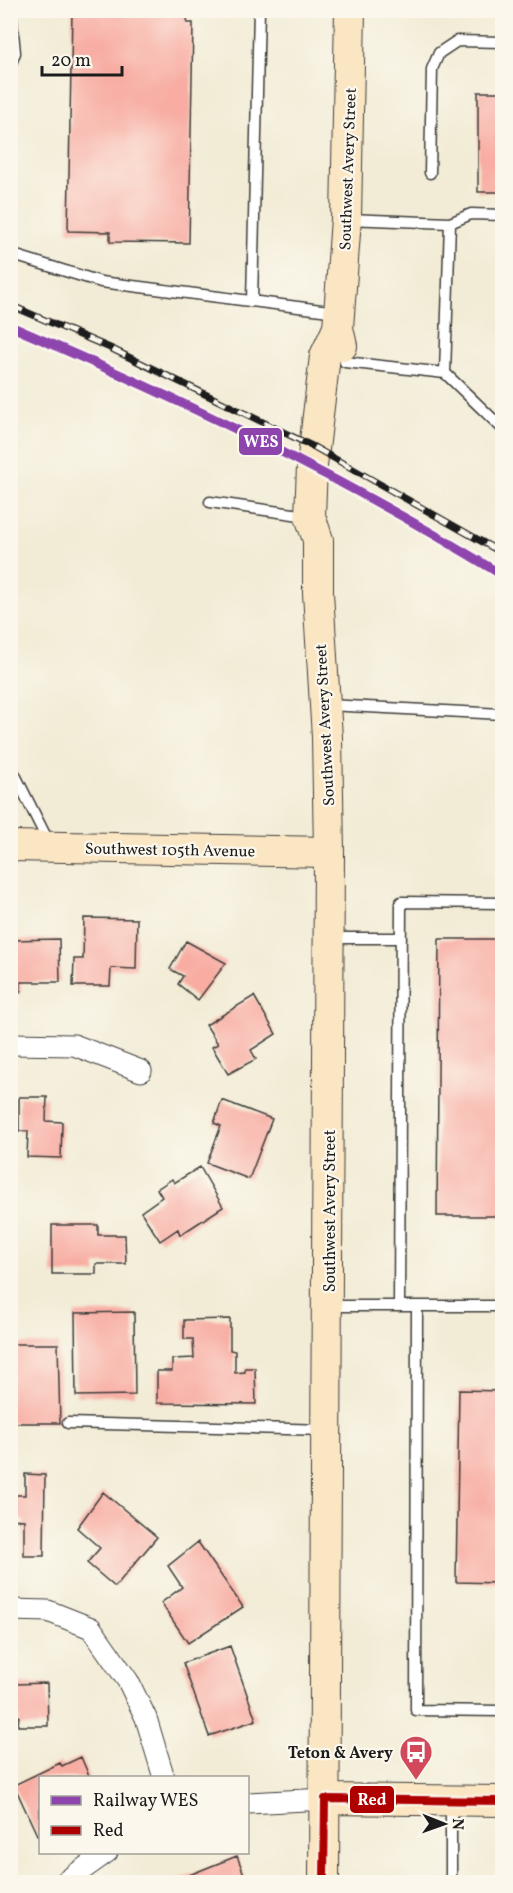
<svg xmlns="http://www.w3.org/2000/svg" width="513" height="1893" viewBox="0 0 513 1893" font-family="Vollkorn,serif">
<rect width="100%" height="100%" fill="#fbf7ec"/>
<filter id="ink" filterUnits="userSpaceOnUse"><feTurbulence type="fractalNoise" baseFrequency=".0167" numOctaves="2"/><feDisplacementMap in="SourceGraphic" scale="12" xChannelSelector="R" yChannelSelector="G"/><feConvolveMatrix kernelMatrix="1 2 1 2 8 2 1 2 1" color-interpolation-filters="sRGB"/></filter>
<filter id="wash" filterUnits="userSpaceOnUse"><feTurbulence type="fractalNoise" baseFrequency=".008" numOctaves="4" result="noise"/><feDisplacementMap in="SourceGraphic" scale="24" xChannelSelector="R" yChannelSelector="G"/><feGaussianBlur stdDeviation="1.35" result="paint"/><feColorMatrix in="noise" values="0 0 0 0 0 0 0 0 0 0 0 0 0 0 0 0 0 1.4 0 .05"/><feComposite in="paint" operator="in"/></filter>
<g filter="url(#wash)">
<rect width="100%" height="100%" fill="#f2ecd6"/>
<g id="blocks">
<path fill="#f8aca2" d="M72,10H188L187,23H193L189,243L110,242V232L68,231Z
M478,92H502V192H478Z
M84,918L137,919L136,969L111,968L110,986H73L74,959H83Z
M59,939L60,982H21V992H10L11,940Z
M439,939H502V1216H437Z
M186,941L226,963L198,1000L178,984L183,976L170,969Z
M254,996L276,1034L251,1050L256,1059L228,1074L212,1047L218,1044L206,1025Z
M19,1097H47L46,1121L62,1122L61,1158L27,1157L28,1131H19Z
M222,1100L272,1119L249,1179L207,1163L221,1126L214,1123Z
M200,1167L223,1207L180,1235L178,1229L160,1241L141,1212L162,1197L157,1189L172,1179L174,1183Z
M52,1225H98V1235H125L126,1264H96V1274H52Z
M134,1312L135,1395L76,1396L75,1313Z
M230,1319V1350L235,1351V1373L245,1372V1368H255L256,1404L157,1403V1371H172V1359L194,1358L193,1339H184V1320Z
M10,1344H58L60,1423H10Z
M459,1390L502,1391V1583L456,1582Z
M25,1474L45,1475L44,1556H24V1520L10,1519V1495H25Z
M103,1492L157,1537L115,1587L87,1563L100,1548L77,1528Z
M198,1542L243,1607L188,1643L161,1603L182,1587L168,1566Z
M230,1646L256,1720L209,1736L183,1663Z
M10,1660H16V1684L47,1683L48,1726H18L19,1716H10Z
M81,1757L90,1778H40V1833L37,1835L14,1785L60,1763L62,1766Z
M237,1856L247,1882H172L209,1867Z"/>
</g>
</g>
<g filter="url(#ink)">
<use href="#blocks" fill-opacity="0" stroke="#3c3b38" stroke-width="1.5"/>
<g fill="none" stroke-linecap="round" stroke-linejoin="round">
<g stroke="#3c3b38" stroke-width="13">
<path id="lane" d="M10,66L15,53L11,10
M430,173L432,69L439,53L457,41L502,42
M347,219L450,223L471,214L502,215
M450,223L445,373L502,428
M10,254L101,282L337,312
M252,301L259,10
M345,362L445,373
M210,502L307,516
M328,705L502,714
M10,765L49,843
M502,903L401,902L399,1306H502
M329,938H401
M330,1306H399
M417,1306L416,1710L502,1711
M68,1423L325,1430
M451,1882V1804"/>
</g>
<g stroke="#3c3b38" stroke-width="23">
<path id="street" d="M10,1044L74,1045L141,1071
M10,1610L48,1611L91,1628L128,1681L146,1718L164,1778
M248,1803L325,1799
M65,1882L107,1852"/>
</g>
<g stroke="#3c3b38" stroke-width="32">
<path id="secondary" d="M342,346L338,328L346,219L350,10
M10,846L329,852
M325,1799L502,1801
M324,1882L329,852L327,737L318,593V540L310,516L312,466L325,356L338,328"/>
</g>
<use href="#lane" stroke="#fff" stroke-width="10"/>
<use href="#street" stroke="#fff" stroke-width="21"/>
<use href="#secondary" stroke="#fbe6c4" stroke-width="30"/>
<g stroke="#1c1c1c" stroke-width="7">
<path id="rail" d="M10,305L110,348L314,447L502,553"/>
</g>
<use href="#rail" stroke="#fbf7ec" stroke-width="4.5" stroke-dasharray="14" stroke-linecap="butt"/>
<g stroke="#fbf7ec" stroke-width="12">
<path id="bus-1" d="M324,1882L325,1799L502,1801"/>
</g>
<use href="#bus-1" stroke="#af0000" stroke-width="8"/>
<g stroke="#fbf7ec" stroke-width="14">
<path id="rail-1" d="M10,326C180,399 345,478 502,575"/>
</g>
<use href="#rail-1" stroke="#8e44ad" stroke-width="9"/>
</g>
</g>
<defs>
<g id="bus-pin" transform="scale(1.725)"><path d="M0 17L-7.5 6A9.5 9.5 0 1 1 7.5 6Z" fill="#d1495b" stroke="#fbf7ec"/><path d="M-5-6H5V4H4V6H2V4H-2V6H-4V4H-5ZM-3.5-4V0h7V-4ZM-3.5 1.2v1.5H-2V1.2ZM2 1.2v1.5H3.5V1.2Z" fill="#fff"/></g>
</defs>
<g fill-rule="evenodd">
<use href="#bus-pin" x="416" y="1752"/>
</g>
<g text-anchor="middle" stroke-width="4.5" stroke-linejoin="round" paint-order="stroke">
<g font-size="16" fill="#1c1c1c" stroke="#fbf7ec">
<text transform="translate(347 169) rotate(-88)" y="6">Southwest Avery Street</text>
<text transform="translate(324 725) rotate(-93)" y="6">Southwest Avery Street</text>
<text transform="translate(170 849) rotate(1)" y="6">Southwest 105th Avenue</text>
<text transform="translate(329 1211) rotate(-90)" y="6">Southwest Avery Street</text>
</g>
<g font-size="16" font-weight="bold" fill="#1c1c1c" stroke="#fbf7ec" text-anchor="end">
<text x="393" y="1758">Teton &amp; Avery</text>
</g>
</g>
<g stroke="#fbf7ec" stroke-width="2">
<rect x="238" y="427" width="45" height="29" rx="6" fill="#8e44ad"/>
<rect x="349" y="1785" width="46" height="29" rx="6" fill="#af0000"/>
</g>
<g font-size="16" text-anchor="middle" font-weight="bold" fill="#fff">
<text x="261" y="447">WES</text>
<text x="372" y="1805">Red</text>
</g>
<rect width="513" height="1893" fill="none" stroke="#fbf7ec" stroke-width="36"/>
<rect x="39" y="1776" width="210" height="78" fill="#fbf7ec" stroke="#a29f99" stroke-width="1.5"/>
<rect x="51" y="1796" width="30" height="9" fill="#8e44ad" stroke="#a29f99" stroke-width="1.5"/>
<text x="93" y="1806" font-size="18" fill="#1c1c1c">Railway WES</text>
<rect x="51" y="1826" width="30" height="9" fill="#af0000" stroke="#a29f99" stroke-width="1.5"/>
<text x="93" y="1836" font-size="18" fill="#1c1c1c">Red</text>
<g transform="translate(444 1824) rotate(91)" stroke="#fbf7ec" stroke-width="4.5" paint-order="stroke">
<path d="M0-4.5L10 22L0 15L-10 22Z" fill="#1c1c1c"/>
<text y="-9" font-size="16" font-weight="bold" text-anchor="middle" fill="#1c1c1c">N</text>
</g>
<path d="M42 66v9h80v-9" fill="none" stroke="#1c1c1c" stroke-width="3"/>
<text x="51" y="66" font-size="18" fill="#1c1c1c" stroke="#fbf7ec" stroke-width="4.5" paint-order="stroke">20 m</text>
</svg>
